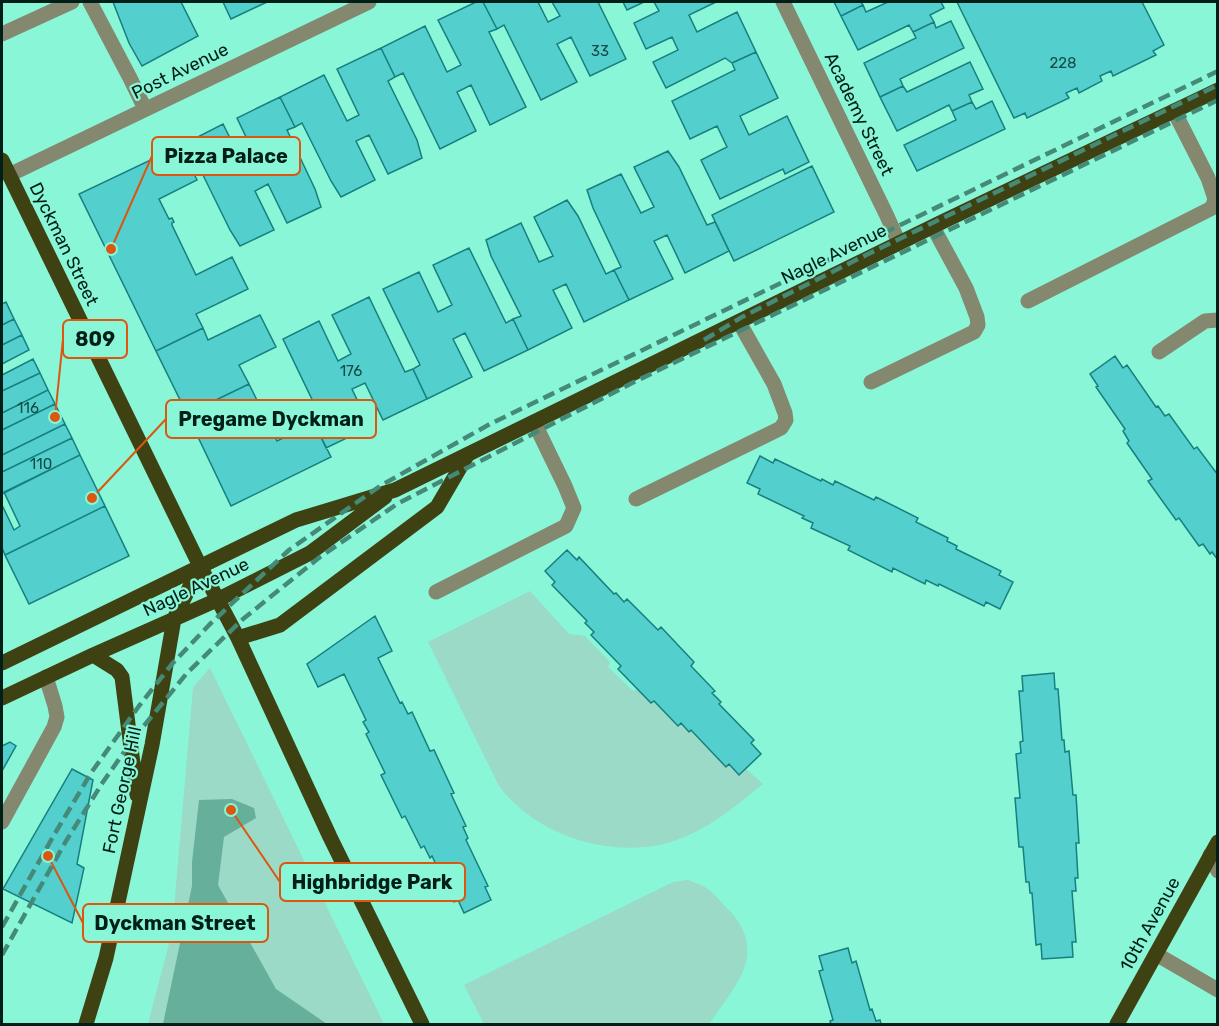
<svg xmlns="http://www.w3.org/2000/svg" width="1219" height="1026" viewBox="0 0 1219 1026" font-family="Rubik,sans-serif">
<rect width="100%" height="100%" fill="#8af6d8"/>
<path fill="#9adac7" d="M530,591L569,634L585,636L610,662L608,667L633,691L637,689L651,703L654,701L678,726L681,723L689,731L691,730L726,767L729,764L739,775L746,769L763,784C739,803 715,824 687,836C624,864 539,840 499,786L428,642Z
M210,668L384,1024H148L172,932L193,687Z
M688,880C695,883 704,885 709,890C716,895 722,904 729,910C769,953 735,986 709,1024H484L464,985L673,882Z"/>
<path fill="#66af9a" d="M232,799L254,808L256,818L224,837L218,885L276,989L327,1024H163L192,886V862L199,800Z"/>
<path fill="#53cfce" stroke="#177f7e" stroke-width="1.5" d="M113,2H181L198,36L142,66L129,43Z
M223,2H267L231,19Z
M476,2H483L497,29L489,32L526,107L490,125L471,85L457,92L476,131L440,149L403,73L395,77L381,48L425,26L447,72L461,65L438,20Z
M483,2H538L548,22L560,16L552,2H598L626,59L590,76L571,37L557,44L577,82L541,100L504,25L497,29Z
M623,2H644L627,10Z
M654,2H716L689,15L697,32L737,12L756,52L732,63L725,58L666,88L653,62L678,50L672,37L646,49L634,23L659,11Z
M834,2H861L863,5L841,16Z
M888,2H941L944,8L930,15L934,22L913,32L909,25L858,50L841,16L863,5L866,12Z
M957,2H1142L1164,45L1153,51L1156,55L1113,76L1111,71L1100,76L1102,81L1079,93L1077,88L1066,93L1069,98L1027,118L1025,113L1014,118Z
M951,21L964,48L900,79L903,86L880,97L864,63L916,38L913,32L934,22L936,28Z
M381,48L395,77L388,81L417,140L422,158L388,174L369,135L356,141L375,180L341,197L331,181L302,123L295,127L280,97L324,75L347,121L359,115L337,69Z
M756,52L778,98L740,116L749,135L787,116L809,162L785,174L783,169L720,199L701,160L727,147L717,126L690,139L672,101L735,70L732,63Z
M970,62L983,89L969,95L972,102L952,111L949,105L897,131L880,97L903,86L907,92Z
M280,97L295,127L287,130L315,189L321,207L287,223L268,184L255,191L274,230L240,246L230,230L201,171L194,175L180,146L223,124L246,170L259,164L237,118Z
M992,101L1005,129L917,171L904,145L956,120L952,111L972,102L976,109Z
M180,146L197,180L159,199L169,219L172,218L174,222L172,223V225L196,275L232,257L248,289L196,314L203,328L156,351L79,194Z
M668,151L679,167L707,225L715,222L729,251L685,273L667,235L654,241L673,279L629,300L614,270L621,267L593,208L587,190L621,174L641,213L654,207L634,167Z
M812,166L834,212L734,261L712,215Z
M567,200L578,216L606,274L614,270L629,300L584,322L566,284L553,290L572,328L528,350L513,319L521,316L491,256L486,240L521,223L539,262L553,256L534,217Z
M469,248L506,323L513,319L528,350L484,371L465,333L453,339L472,377L427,399L413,369L420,365L383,289L419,272L438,312L452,305L433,265Z
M369,297L405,372L413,369L427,399L383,420L365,383L352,389L370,427L326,448L312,418L319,414L283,339L319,321L338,361L351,354L332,315Z
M6,302L14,319L2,325V304Z
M260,315L276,347L239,365L249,384L187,414L156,351L203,328L208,340Z
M14,319L22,335L2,345V325Z
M22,335L29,350L2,364V345Z
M1115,356L1123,368L1127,365L1156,407L1158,406L1165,416L1169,414L1194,449L1197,447L1218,475V560L1212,552L1210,554L1203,544L1199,546L1179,518L1176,520L1148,481L1152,479L1127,443L1129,441L1123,431L1125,429L1096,387L1098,386L1090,374Z
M33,359L40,373L2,391V375Z
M40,373L48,390L2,413V391Z
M249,384L277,441L314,423L331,457L231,506L187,414Z
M48,390L55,404L2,430V413Z
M55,404L65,424L2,455V430Z
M65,424L72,438L2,472V455Z
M72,438L80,455L2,494V472Z
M80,455L105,506L5,555L2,548V505L14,530L20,526L4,492Z
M760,456L773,463L775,459L821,481L822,479L833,485L835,481L874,500L876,497L918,518L916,522L948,538L947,541L957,546L956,549L1001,571L999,575L1013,582L1000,609L986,602L984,606L939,584L938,586L926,580L925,584L893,568L892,572L848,550L850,546L811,528L813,523L802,518L804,516L758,494L760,489L747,483Z
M105,506L129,556L29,604L5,555Z
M567,550L577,560L579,557L614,594L616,593L624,602L627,599L658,630L661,627L694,662L691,666L715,691L712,693L721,702L719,704L754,740L751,743L761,754L739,775L729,764L726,767L691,730L689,732L681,723L678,726L654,701L651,703L618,669L621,666L591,635L594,632L585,623L587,621L552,585L555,582L545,571Z
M375,616L392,651L378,658L400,703L402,702L408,714L412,712L430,751L434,750L454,793L451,794L466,826L463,827L468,838L466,840L488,886L485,887L491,900L464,913L458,900L454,902L432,856L430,858L424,846L421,848L405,816L402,818L381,775L385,773L366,734L369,732L363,722L366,720L344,674L318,687L307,664Z
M1054,673L1055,689H1058L1062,740H1064L1065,752L1069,751L1073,795H1076L1079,843H1076L1078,878H1075L1076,891H1072L1076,942H1072L1073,957L1042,959L1041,944L1036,945L1032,893H1030L1029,882H1026L1023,847H1019L1015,798H1020L1016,754L1021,753L1020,742L1023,741L1019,691H1023L1022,676Z
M10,742L16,746L2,771V746Z
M72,769L93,780L77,864L84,868L72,923L3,889Z
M848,948L852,963L856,961L870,1010L872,1009L876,1021L880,1020L881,1024H831L830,1021L833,1020L819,971L823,970L819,956Z"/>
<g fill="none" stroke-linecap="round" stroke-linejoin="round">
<path stroke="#84886f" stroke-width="15" d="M90,2L130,78L145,109
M783,2L887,216L899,243
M2,34L72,2
M9,175L369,2
M1028,301L1212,208L1215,199L1208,178L1174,111
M1159,352L1205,321L1218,320
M871,382L974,332L978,325L977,317L966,288L933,227
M636,499L781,428L786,420L785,413L774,384L739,322
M436,592L566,526L574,508L565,486L534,422
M2,822L54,727L57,717L55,706L46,677
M1210,855L1218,871
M1156,954L1218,990"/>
<path stroke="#3e4212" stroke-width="15" d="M2,160L200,566L238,638L330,837L422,1024
M238,638L280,625L437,507L468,454
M93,655L117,670L122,677L137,795
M2,663L296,520L395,490L942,222L1218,90
M2,698L93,655L217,600L310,553L385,497
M86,1024L106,958L152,745L174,619L200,566
M1117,1024L1218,842"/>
<path stroke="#448a77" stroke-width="4.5" stroke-dasharray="12 6" stroke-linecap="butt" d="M704,340L742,317L866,255L1218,85
M2,927L54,835L91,773L139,706L172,664L210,624L289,550L380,486L490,424L1218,71
M2,955L66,841L103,782L134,738L187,673L243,619L320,557L397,504L632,383L1218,100"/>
</g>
<g text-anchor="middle" stroke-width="4.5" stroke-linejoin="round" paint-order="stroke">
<g font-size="15" fill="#154b45">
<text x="600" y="56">33</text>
<text x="1063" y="68">228</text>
<text x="351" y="376">176</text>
<text x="28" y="413">116</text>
<text x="41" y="469">110</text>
</g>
<g font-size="18" fill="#001f17" stroke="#8af6d8">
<text transform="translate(180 71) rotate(-26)" y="6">Post Avenue</text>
<text transform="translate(859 114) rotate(64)" y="6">Academy Street</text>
<text transform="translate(64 244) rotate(64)" y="6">Dyckman Street</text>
<text transform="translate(834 254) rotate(-26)" y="6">Nagle Avenue</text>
<text transform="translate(196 587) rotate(-25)" y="6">Nagle Avenue</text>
<text transform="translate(122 790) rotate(-78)" y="6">Fort George Hill</text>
<text transform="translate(1150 924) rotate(-61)" y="6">10th Avenue</text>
</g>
</g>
<path fill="none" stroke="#dc560d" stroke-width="2" d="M111 249L152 156M55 417L63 339M92 498L166 419M231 810L280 882M48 856L83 923"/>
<g fill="#dc560d" stroke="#8af6d8" stroke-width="2">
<circle cx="111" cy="249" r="6"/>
<circle cx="55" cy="417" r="6"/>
<circle cx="92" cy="498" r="6"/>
<circle cx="231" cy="810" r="6"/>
<circle cx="48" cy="856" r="6"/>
</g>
<g fill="#8af6d8" stroke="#dc560d" stroke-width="2">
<rect x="152" y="137" width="148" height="38" rx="6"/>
<rect x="63" y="320" width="64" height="38" rx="6"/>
<rect x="166" y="400" width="210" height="38" rx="6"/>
<rect x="280" y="863" width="185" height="38" rx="6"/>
<rect x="83" y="904" width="185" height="38" rx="6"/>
</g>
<g font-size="20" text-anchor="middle" font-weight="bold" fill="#001f17">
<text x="226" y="163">Pizza Palace</text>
<text x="95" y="346">809</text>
<text x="271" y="426">Pregame Dyckman</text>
<text x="372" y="889">Highbridge Park</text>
<text x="175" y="930">Dyckman Street</text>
</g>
<rect width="1219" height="1026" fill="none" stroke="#001f17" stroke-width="6"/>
</svg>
